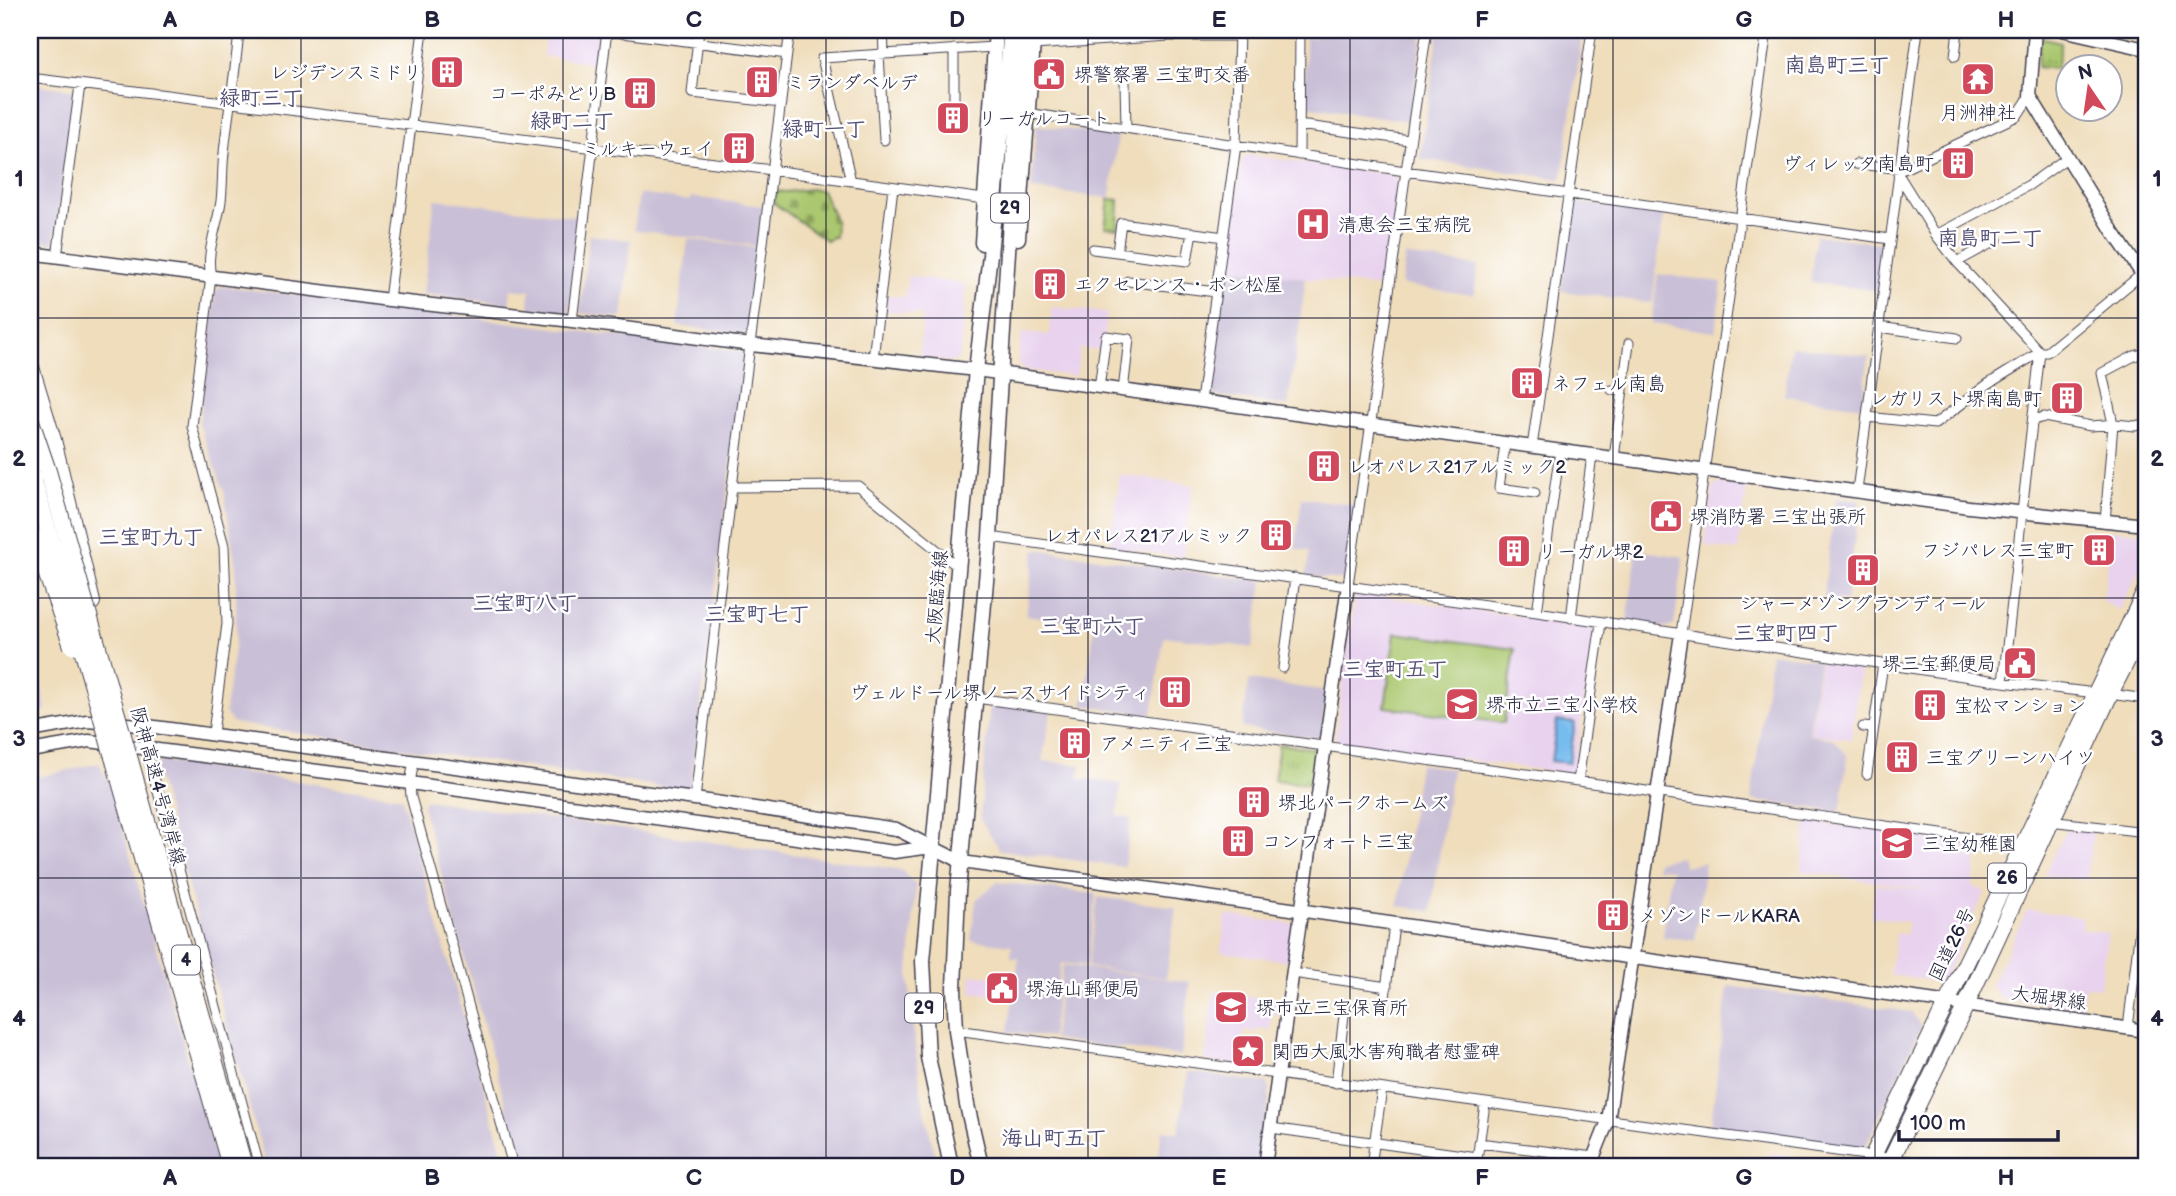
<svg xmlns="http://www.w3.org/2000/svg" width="2176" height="1196" viewBox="0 0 2176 1196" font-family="'Balsamiq Sans','Klee One',sans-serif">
<defs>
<pattern id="grass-tufts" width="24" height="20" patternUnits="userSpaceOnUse" patternTransform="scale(1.75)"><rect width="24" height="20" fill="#abc86f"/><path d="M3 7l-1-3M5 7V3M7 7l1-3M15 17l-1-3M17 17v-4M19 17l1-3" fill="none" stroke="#8ba25c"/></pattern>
<pattern id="cemetery-stones" width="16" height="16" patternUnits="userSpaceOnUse" patternTransform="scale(1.75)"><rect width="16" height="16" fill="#abc86f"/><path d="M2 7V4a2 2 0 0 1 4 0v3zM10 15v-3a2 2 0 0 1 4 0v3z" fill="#8ba25c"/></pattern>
</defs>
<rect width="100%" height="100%" fill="#fff"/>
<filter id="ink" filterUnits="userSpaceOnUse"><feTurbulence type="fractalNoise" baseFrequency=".0143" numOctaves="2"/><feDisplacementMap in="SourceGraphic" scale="14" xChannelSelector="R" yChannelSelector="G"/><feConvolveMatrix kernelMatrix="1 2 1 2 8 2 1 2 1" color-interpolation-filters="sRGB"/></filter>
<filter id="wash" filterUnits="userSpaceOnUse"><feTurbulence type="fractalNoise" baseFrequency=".00686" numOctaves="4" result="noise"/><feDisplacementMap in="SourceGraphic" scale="28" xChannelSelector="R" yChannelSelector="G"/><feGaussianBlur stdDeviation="1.57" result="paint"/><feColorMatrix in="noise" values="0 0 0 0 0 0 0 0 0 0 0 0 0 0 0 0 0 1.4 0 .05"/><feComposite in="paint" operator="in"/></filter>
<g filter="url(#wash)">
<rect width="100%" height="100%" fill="#efddbb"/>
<path fill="#e8d2ee" d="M546,30H602L599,63L543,56Z
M1248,155L1393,175L1399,180L1385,288L1228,268L1242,159Z
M908,276L966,284L960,355L954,362L919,357L923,315L883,310L885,295L905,297Z
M1052,307L1107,313L1103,351L1080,348L1076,376L1024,370L1018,365L1022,332L1049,335Z
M1120,475L1193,485L1183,557L1110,547Z
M1719,483L1747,487L1738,551L1705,546L1713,487Z
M2112,530L2146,533V555L2120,610L2103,602Z
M1360,593L1590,627L1594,632L1574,771L1570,774L1339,742L1335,737L1355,597Z
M1820,661L1861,666L1851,739L1810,734Z
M1807,821L1978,844L1973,886L1985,892L1945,978L1937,981L1890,975L1896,933L1906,934L1908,922L1871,917L1876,884L1924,890L1925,889L1801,871Z
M2066,829L2093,832L2086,880L2044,875Z
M2027,910L2082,917L2081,929L2108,933L2100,988L2085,986L2081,1008L1998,997L1991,985Z
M1226,915L1293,924L1288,961L1221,952Z
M971,974L1016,980L1014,998L972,992Z
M1214,992L1282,1001L1281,1015L1272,1014L1270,1031L1257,1029L1256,1032L1244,1031L1239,1066L1205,1061Z
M1772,1153L1807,1159L1803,1166H1765Z
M1809,1158L1857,1164L1856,1166H1805Z"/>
<path fill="#c9bfd7" d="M1316,30H1423L1409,121L1305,106L1306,37L1314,38Z
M1439,30H1583L1562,179L1420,159Z
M30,84L75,90L54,243L30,240Z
M1036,125L1118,136L1110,198L1031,190Z
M639,194L690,201L691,197L763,206L758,246L634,230Z
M435,199L580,217L569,312L529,308L530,291L511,289L509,304L423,294Z
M1574,202L1664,214L1652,303L1561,291Z
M589,235L631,240L622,318L580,313Z
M1816,235L1878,243L1884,249L1879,291L1810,282Z
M688,239L758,248L748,334L677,326Z
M1405,256L1478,266L1474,295L1401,285Z
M1226,267L1306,278L1288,406L1212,395L1208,390Z
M1658,274L1722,282L1715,332L1651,323Z
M223,286L745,352L690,791L232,723L225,712L236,635V567L224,491L199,424L216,290Z
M1791,346L1869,356L1862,406L1784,396Z
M1302,498L1356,505L1346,578L1341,580L1306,576L1309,551L1295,549Z
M1836,498L1860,501L1846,601L1823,598Z
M1035,549L1263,581L1253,648L1164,636L1152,715L1083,705L1095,625L1026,615Z
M1637,550L1684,557L1674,625L1668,628L1627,623Z
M30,629L46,710L30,714Z
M1771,653L1819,660L1809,735L1834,739L1848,756L1840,812L1751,800Z
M1249,680L1327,691L1321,735L1317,738L1242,728Z
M990,703L1051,712L1042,761L1081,765L1079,778L1121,784L1117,816L1131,818L1124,867L1000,850L980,819Z
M160,761L398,796L402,799L506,1166H266L155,767Z
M99,763L110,785L218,1166H30V779Z
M1419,764L1452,769L1431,911L1398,906Z
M426,800L901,870L916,886L909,975L913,1027L922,1097L937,1166H523L422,805Z
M1681,857L1684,866L1705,862L1695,940L1663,937L1671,869L1656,868L1658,861Z
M997,882L1096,894L1087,966L1061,963L1051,1038L1008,1032L1019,958L1011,957L1012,945L971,940L976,900Z
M1098,897L1176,907L1166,978L1088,967Z
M1063,965L1190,982L1181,1056L1053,1040Z
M1728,986L1912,1012L1921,1027L1863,1151L1710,1132Z
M1188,1072L1267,1083L1270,1089L1260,1166H1157L1162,1130L1179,1132Z"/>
<path fill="url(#grass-tufts)" stroke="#667555" stroke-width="2" d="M2040,37L2061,42L2056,69L2037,67Z
M1109,199L1119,200L1118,228L1105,227Z
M1279,744L1315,749L1319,752L1314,785L1274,780Z"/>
<path fill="url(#cemetery-stones)" stroke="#667555" stroke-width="2" d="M811,189L822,190L836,222L835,237H832L827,241L774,203L776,191L786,192Z"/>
<path fill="#abc86f" stroke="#667555" stroke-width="2" d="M1395,633L1515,649L1504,723L1385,707Z"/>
<path fill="#77bcee" stroke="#4c6f94" stroke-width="2" d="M1557,721L1575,723L1569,763L1551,761Z"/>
</g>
<g filter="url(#ink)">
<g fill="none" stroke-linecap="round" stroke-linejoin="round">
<g stroke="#413e4e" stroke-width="11">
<path id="street" d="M699,30L692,93L781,103
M883,30L884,53
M607,31L787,54
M1033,45L1169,36H1239
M879,54L884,140
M1955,56L1958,30
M30,78L772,170L984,199
M1125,82L1126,128
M954,103V49
M1027,113L1405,171L1890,239
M1299,125L1409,140
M1299,155L1300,30
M1856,164L1904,169L2017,116L2030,96
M1898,174L1936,235L1957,262L2040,352L2003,682
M851,181L822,58L994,47
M1936,235L2029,185L2068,157
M1093,249L1187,261L1192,232
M1117,252L1121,223L1224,237
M57,257L80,85
M1957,262L1997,240
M1128,281L1216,292
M389,300L423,30
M572,321L607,30
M1879,327L1957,338
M873,359L893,187
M1099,388L1106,336L1129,339L1123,391
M1612,390L1623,391
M1201,401L1236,145L1239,30
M1867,417L1935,424L1988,384L2040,352H2047L2142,274
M2034,420L2044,417L2091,426L2116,424L2135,426L2146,423
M1505,444L1499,488L1535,493
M1532,447L1592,30
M1614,458L1629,343
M732,487L858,486L958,567
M1857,491L1918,30
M2105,522L2113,424L2102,373L2134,356L2146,353
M990,537L1537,612L2003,682L2096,693
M1348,585C1375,400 1398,215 1427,30
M1537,612L1560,451
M1571,618L1592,455
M1681,634L1767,30
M1283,668L1295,578
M2110,694L2146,699
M976,698L1578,781L2023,846
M140,725L259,1166
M1863,727L1873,728
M213,733L227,624L224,546L192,426L211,276C205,253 218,225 221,201C223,185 222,169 224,153C228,112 236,71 239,30
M414,761L410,783L411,797L513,1166
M1867,774L1883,664
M1578,781L1601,623
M695,799L732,487L790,30
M2049,821L2146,832
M1293,973L1387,987
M1385,998L1394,924
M2128,1028L2146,877
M956,1030L1945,1166
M1336,1083L1345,1007
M1271,1128L1477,1157
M1479,1143L1594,1157
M1371,1166L1382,1089
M1476,1166L1485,1104"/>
</g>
<g stroke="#413e4e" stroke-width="15">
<path id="secondary" d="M2035,30L2030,96L2112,230L2146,280
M2062,30L2146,49
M30,253L389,300L572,321L751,345L976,370L1969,507L2146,525
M30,731L87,721L140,725L695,799L896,829L962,862L2146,1031
M30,751L89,741L410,783L894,852L932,847
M1265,1166L1348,585
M1590,1166L1608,1121L1681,634"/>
</g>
<g stroke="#413e4e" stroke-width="17">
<path id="primary" d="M1018,238L1034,30
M982,243L996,30
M951,1166L928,1057L923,961L976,370L990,255L1011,30
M981,1166L967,1105L956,1030L954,988L958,891L990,537L1022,30"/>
</g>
<g stroke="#413e4e" stroke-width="18">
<path id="highway" d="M30,364L53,440L92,602
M128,753L244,1166
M113,757L230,1166
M1868,1166L2146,590
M1888,1166L1966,1005L2110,694L2146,623"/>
</g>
<use href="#street" stroke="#fff" stroke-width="9"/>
<use href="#secondary" stroke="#fff" stroke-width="12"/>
<use href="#primary" stroke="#fff" stroke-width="14"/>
<use href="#highway" stroke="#fff" stroke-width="16"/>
<g stroke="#413e4e" stroke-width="18" stroke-linecap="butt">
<path id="highway-bridge" d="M30,418L48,471L128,753
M30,467L113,757
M30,527L72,646"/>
</g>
<use href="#highway-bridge" stroke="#fff" stroke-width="16"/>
</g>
</g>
<path fill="none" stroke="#22223b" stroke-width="2" stroke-opacity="0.55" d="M301,30V1166M563,30V1166M826,30V1166M1088,30V1166M1350,30V1166M1613,30V1166M1875,30V1166M30,318H2146M30,598H2146M30,878H2146"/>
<defs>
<g id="building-square" transform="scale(1.75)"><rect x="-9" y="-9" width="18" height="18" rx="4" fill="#d1495b" stroke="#fff"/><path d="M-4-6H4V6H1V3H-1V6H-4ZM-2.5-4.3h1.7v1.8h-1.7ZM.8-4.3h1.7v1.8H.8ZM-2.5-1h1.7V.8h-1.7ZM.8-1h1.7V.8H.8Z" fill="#fff"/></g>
<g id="civic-square" transform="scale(1.75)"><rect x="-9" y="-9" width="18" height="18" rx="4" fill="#d1495b" stroke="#fff"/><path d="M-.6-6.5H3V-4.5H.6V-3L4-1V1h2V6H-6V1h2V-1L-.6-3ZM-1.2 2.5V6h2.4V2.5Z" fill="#fff"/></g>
<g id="temple-square" transform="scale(1.75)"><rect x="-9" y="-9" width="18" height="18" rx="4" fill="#d1495b" stroke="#fff"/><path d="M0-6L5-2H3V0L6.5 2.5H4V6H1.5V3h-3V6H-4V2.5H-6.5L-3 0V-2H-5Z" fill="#fff"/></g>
<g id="hospital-square" transform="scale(1.75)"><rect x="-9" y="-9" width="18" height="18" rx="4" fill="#d1495b" stroke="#fff"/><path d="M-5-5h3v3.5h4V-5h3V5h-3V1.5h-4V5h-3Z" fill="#fff"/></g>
<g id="school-square" transform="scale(1.75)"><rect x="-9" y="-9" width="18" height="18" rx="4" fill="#d1495b" stroke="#fff"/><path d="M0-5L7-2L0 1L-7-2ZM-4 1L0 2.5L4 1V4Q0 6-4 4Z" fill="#fff"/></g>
<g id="sight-square" transform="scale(1.75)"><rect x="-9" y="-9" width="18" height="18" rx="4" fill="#d1495b" stroke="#fff"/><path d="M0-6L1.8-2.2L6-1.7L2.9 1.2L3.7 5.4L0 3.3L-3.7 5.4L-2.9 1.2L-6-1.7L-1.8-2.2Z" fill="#fff"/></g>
</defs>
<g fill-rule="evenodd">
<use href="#building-square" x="447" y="72"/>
<use href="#civic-square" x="1049" y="74"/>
<use href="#temple-square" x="1978" y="79"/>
<use href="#building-square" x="762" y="82"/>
<use href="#building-square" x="640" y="93"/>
<use href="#building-square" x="953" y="118"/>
<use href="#building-square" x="739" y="148"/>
<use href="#building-square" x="1958" y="163"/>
<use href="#hospital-square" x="1313" y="224"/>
<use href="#building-square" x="1050" y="284"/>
<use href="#building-square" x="1527" y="383"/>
<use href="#building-square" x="2067" y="398"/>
<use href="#building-square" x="1324" y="466"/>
<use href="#civic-square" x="1666" y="516"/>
<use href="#building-square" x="1276" y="535"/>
<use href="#building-square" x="2099" y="550"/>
<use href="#building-square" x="1514" y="551"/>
<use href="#building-square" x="1863" y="570"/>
<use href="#civic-square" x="2020" y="663"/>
<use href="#building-square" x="1175" y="692"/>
<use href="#school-square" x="1462" y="704"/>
<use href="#building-square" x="1930" y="705"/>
<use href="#building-square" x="1075" y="743"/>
<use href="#building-square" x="1902" y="757"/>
<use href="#building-square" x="1254" y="802"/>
<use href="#building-square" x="1238" y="841"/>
<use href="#school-square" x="1897" y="843"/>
<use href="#building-square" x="1613" y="915"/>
<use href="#civic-square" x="1002" y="988"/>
<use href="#school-square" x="1231" y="1007"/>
<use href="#sight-square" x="1248" y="1051"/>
</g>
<g text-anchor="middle" stroke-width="5" stroke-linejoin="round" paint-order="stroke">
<g fill="#fff" stroke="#646476" stroke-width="2">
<rect x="991" y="193.5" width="38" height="29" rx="5"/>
<rect x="1988" y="863.5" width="38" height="29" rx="5"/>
<rect x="172" y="945.5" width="28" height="29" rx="5"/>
<rect x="905" y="993.5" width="38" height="29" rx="5"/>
</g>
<g font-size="18" font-weight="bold" fill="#22223b">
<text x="1010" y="214">29</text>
<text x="2007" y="884">26</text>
<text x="186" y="966">4</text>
<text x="924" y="1014">29</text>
</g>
<g font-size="19" fill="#22223b" stroke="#fff" text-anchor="start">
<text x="422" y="79" text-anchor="end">レジデンスミドリ</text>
<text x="1074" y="81">堺警察署 三宝町交番</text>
<text x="786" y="89">ミランダベルデ</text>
<text x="616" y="100" text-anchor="end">コーポみどりB</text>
<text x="1978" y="119" text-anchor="middle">月洲神社</text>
<text x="978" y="125">リーガルコート</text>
<text x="714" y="155" text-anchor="end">ミルキーウェイ</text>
<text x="1934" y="170" text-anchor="end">ヴィレッタ南島町</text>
<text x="1338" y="231">清恵会三宝病院</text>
<text x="1074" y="291">エクセレンス・ボン松屋</text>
<text x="1552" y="390">ネフェル南島</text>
<text x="2042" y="405" text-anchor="end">レガリスト堺南島町</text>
<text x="1348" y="473">レオパレス21アルミック2</text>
<text x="1690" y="523">堺消防署 三宝出張所</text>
<text x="1252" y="542" text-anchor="end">レオパレス21アルミック</text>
<text x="2074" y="557" text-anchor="end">フジパレス三宝町</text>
<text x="1538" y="558">リーガル堺2</text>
<text x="1863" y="610" text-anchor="middle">シャーメゾングランディール</text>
<text x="1996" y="670" text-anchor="end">堺三宝郵便局</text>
<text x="1150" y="699" text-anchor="end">ヴェルドール堺ノースサイドシティ</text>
<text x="1486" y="711">堺市立三宝小学校</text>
<text x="1954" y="712">宝松マンション</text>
<text x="1100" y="750">アメニティ三宝</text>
<text x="1926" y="764">三宝グリーンハイツ</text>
<text x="1278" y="809">堺北パークホームズ</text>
<text x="1262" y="848">コンフォート三宝</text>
<text x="1922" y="850">三宝幼稚園</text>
<text x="1638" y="922">メゾンドールKARA</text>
<text x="1026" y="995">堺海山郵便局</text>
<text x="1256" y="1014">堺市立三宝保育所</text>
<text x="1272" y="1058">関西大風水害殉職者慰霊碑</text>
</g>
<g font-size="19" fill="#22223b" stroke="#fff">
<text transform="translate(936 597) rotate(-85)" y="7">大阪臨海線</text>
<text transform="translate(159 786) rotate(75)" y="7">阪神高速4号湾岸線</text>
<text transform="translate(1951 944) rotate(-64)" y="7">国道26号</text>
<text transform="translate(2049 997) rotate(8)" y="7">大堀堺線</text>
</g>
<g font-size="21" font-weight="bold" fill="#534f74" stroke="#fff">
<text x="1837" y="72">南島町三丁</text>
<text x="261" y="105">緑町三丁</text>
<text x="572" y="128">緑町二丁</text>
<text x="824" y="136">緑町一丁</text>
<text x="1990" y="245">南島町二丁</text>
<text x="151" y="544">三宝町九丁</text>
<text x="525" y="610">三宝町八丁</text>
<text x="757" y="621">三宝町七丁</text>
<text x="1092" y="633">三宝町六丁</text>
<text x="1786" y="640">三宝町四丁</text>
<text x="1395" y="676">三宝町五丁</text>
<text x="1054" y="1145">海山町五丁</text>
</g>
</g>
<rect width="2176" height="1196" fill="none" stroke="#fff" stroke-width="77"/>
<g transform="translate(2089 88) rotate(347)"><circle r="33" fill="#ffffff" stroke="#a7a7b1" stroke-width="2"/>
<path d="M0-5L12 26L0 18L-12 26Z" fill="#d1495b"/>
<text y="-10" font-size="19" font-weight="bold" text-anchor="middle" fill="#22223b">N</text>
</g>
<path d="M1899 1130v10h159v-10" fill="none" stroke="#22223b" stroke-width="3.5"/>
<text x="1910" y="1130" font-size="21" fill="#22223b" stroke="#ffffff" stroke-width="5" paint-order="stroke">100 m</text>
<rect x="38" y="38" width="2100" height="1120" fill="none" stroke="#22223b" stroke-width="2.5"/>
<g font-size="23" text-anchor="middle" font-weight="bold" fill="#22223b">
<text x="170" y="27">A</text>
<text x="432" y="27">B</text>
<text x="694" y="27">C</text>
<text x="957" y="27">D</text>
<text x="1219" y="27">E</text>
<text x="1482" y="27">F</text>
<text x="1744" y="27">G</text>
<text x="2006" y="27">H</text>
<text x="19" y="186">1</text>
<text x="2157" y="186">1</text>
<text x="19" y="466">2</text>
<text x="2157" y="466">2</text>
<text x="19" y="746">3</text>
<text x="2157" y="746">3</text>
<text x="19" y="1026">4</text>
<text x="2157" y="1026">4</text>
<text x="170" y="1185">A</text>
<text x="432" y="1185">B</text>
<text x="694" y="1185">C</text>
<text x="957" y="1185">D</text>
<text x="1219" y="1185">E</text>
<text x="1482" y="1185">F</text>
<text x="1744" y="1185">G</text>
<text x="2006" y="1185">H</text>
</g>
</svg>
